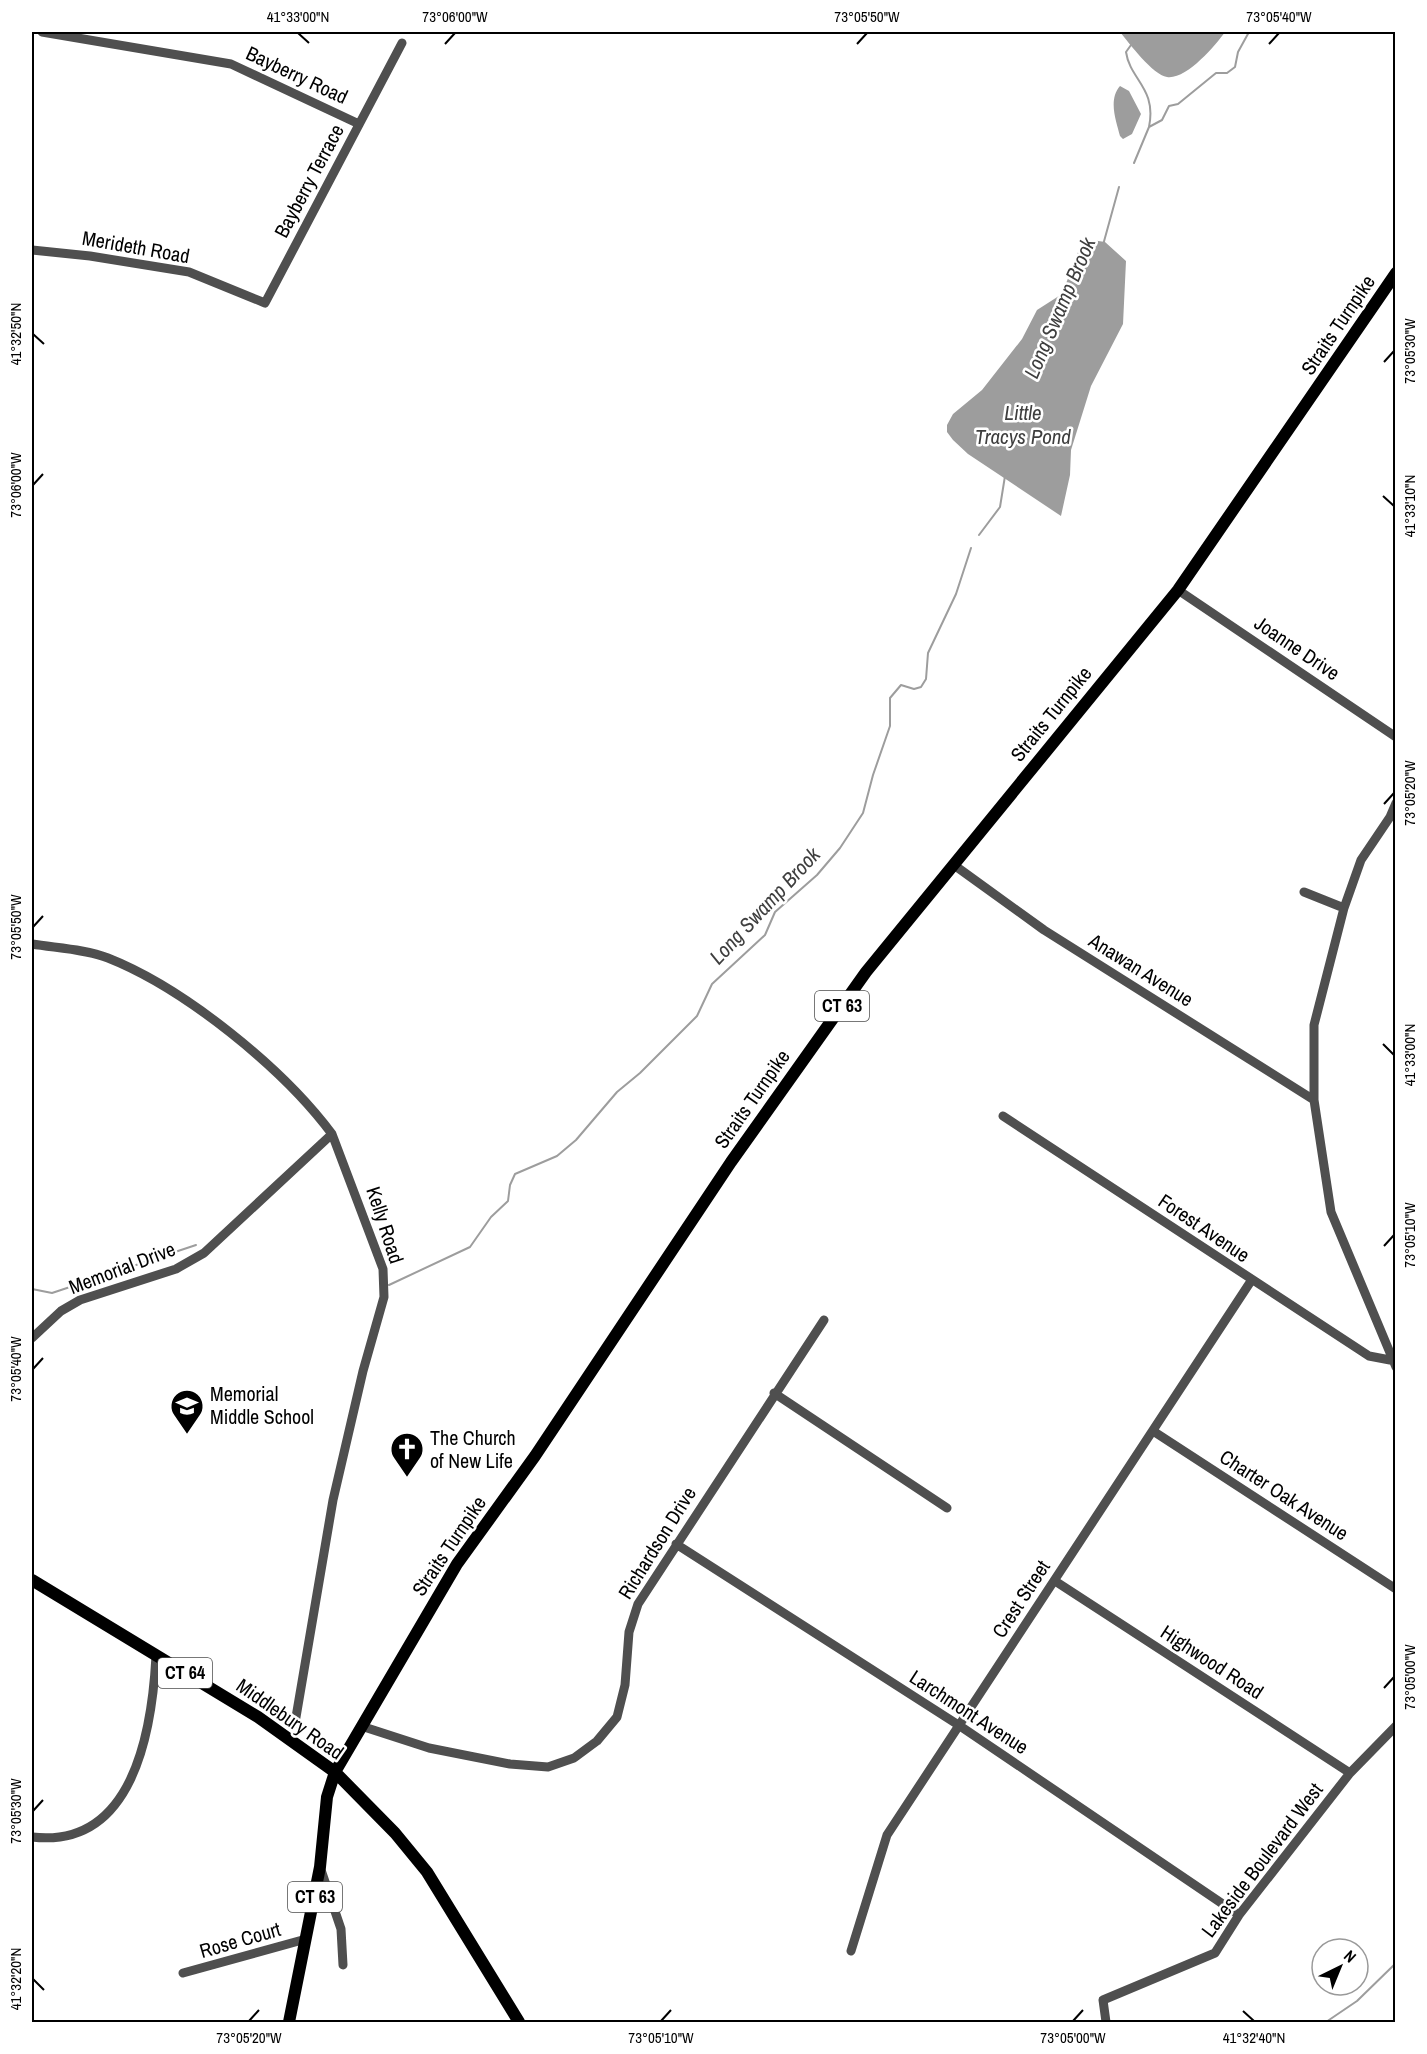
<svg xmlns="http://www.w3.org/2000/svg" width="1427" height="2054" viewBox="0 0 1427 2054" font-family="'Archivo Narrow',sans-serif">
<rect width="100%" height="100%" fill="#fff"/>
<path fill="#9d9d9d" d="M1120,32H1225C1215,46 1186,80 1167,77C1153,75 1129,43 1120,32Z
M1120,86L1129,91L1141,114L1132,134L1123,139L1120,136C1116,120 1108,100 1120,86Z
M1092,240L1105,242L1126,261L1123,324L1091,386L1071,450L1070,475L1061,516L968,454L953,440L947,432V425L953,414L982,390L1022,339L1037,310L1062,294L1080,247Z"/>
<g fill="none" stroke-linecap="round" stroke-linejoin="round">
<path stroke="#9d9d9d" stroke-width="2" d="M1131,45L1126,52C1130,80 1157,88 1149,127
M1134,163L1149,127L1162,120L1169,106L1178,104L1216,73H1227L1235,67L1238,52L1249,32
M1103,245L1119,187
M979,535L1000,507L1005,476
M389,1285L470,1247L491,1217L508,1201L510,1185L515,1174L557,1156L576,1140L617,1092L640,1073L697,1016L712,984L765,935L775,912L817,875L840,848L863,813L873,775L890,726V698L901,685L914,689L921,687L926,679L928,653L956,594L971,548
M32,1289L52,1293L196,1245
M1326,2022L1357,2001L1396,1963"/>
<path stroke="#4f4f4f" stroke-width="9" d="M42,32L231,64L359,124
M32,250L90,256L189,272L265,303L402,43
M1178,590L1396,737
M1396,803L1390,817L1361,860L1344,908L1314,1025V1100L1331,1212L1396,1367
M954,865L1044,930L1314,1100
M1304,892L1344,908
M32,944C56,948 85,949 108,958C184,988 283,1068 332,1134L383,1269L384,1297L363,1371L333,1500L295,1723
M1003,1116L1369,1356L1390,1360
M32,1338L61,1311L80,1300L176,1269L204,1253L332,1134
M774,1393L947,1508
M1153,1431L1396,1589
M676,1544L960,1726L1239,1915
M1055,1581L1350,1773
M361,1726L429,1748L510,1764L548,1767L574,1758L597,1741L617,1717L625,1685L629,1632L638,1604L824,1320
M32,1837C133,1849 152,1732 156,1656
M320,1867L341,1929L343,1965
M851,1951L887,1835L1251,1281
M183,1973L306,1939
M1106,2022L1103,2000L1215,1953L1239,1915L1350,1773L1396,1726"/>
<path stroke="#000" stroke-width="12" d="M32,1580L258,1717L335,1772L395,1833L427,1872L519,2022
M289,2022L320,1867L327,1797L335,1772L457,1564L535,1456L731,1162L866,972L1178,590L1396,273"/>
</g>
<path fill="none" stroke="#000" stroke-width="2" d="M298,33L309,43M445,44L455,33M857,44L867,33M1269,44L1279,33M33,334L44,344M1384,362L1394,351M33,485L43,474M1383,496L1394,506M1384,804L1394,793M33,927L43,916M1383,1044L1394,1055M1384,1246L1394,1235M33,1369L43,1358M1384,1688L1394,1677M33,1811L43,1800M33,1979L44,1990M1243,2011L1254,2021M249,2021L259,2010M661,2021L671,2010M1073,2021L1083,2010"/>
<defs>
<g id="school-pin" transform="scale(1.725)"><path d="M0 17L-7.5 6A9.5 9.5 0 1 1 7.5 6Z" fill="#000" stroke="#fff"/><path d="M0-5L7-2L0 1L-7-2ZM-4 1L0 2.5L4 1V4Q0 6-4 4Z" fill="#fff"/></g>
<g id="church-pin" transform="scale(1.725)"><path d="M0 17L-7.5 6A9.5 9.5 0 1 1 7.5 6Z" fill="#000" stroke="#fff"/><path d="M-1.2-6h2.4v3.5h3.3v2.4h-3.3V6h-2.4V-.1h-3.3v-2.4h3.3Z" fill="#fff"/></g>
</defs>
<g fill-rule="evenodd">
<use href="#school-pin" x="187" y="1406"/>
<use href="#church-pin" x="407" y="1449"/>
</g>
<g text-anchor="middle" stroke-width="5" stroke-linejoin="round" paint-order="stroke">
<g fill="#fff" stroke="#4c4c4c" stroke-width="1.5">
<rect x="815" y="991" width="54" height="30" rx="4.5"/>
<rect x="158" y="1658" width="54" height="30" rx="4.5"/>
<rect x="288" y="1882" width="54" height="30" rx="4.5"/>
</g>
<g font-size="18" font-weight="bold" fill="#000">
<text x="842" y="1012">CT 63</text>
<text x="185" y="1679">CT 64</text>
<text x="315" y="1903">CT 63</text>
</g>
<g font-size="20" fill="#000" stroke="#fff">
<text transform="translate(297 75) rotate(25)" y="7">Bayberry Road</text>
<text transform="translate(309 181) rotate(-62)" y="7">Bayberry Terrace</text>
<text transform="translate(136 247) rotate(10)" y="7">Merideth Road</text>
<text transform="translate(1338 325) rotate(-56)" y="7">Straits Turnpike</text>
<text transform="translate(1297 648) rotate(34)" y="7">Joanne Drive</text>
<text transform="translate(1051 714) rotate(-51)" y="7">Straits Turnpike</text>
<text transform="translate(1141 970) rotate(32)" y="7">Anawan Avenue</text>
<text transform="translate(752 1099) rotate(-55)" y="7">Straits Turnpike</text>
<text transform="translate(385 1225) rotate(72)" y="7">Kelly Road</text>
<text transform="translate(1204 1228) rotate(34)" y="7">Forest Avenue</text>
<text transform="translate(122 1268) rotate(-21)" y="7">Memorial Drive</text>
<text transform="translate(1284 1495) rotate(33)" y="7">Charter Oak Avenue</text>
<text transform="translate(657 1543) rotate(-58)" y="7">Richardson Drive</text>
<text transform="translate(449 1546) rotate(-56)" y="7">Straits Turnpike</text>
<text transform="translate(1021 1599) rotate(-57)" y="7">Crest Street</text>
<text transform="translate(1212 1662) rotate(33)" y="7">Highwood Road</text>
<text transform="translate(969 1712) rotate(33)" y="7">Larchmont Avenue</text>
<text transform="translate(290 1719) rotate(35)" y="7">Middlebury Road</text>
<text transform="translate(1262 1860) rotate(-53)" y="7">Lakeside Boulevard West</text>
<text transform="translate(240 1940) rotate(-16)" y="7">Rose Court</text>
</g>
<g font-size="20" fill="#000" stroke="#fff" text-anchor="start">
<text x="210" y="1401">Memorial<tspan x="210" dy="23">Middle School</tspan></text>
<text x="430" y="1445">The Church<tspan x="430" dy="23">of New Life</tspan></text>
</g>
<g font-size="21" font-style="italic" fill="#3e3e3e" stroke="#fff">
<text transform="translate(1060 308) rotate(-67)" y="7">Long Swamp Brook</text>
<text x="1023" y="420">Little<tspan x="1023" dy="24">Tracys Pond</tspan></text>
<text transform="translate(765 906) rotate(-47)" y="7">Long Swamp Brook</text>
</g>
</g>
<rect width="1427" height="2054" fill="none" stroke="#ffffff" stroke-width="66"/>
<g transform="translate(1340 1967) rotate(43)"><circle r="28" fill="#ffffff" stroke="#999999" stroke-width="1.5"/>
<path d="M0-4.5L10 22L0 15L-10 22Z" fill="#000000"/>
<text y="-9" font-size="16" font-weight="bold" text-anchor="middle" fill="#000000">N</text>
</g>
<rect x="33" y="33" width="1361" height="1988" fill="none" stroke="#000" stroke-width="2"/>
<g font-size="15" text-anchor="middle" fill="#000">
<text x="298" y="22">41°33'00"N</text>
<text x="455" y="22">73°06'00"W</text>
<text x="867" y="22">73°05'50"W</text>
<text x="1279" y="22">73°05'40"W</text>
<text transform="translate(16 334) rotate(-90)" y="5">41°32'50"N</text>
<text transform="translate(1410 351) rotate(-90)" y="5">73°05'30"W</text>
<text transform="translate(16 485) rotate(-90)" y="5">73°06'00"W</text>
<text transform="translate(1410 506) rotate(-90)" y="5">41°33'10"N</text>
<text transform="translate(1410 793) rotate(-90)" y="5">73°05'20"W</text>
<text transform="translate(16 927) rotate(-90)" y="5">73°05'50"W</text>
<text transform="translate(1410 1055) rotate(-90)" y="5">41°33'00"N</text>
<text transform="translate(1410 1235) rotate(-90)" y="5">73°05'10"W</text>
<text transform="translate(16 1369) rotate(-90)" y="5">73°05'40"W</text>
<text transform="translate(1410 1677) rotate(-90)" y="5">73°05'00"W</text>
<text transform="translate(16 1811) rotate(-90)" y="5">73°05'30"W</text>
<text transform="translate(16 1979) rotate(-90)" y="5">41°32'20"N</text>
<text x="249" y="2043">73°05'20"W</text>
<text x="661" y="2043">73°05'10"W</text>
<text x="1073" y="2043">73°05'00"W</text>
<text x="1254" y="2043">41°32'40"N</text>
</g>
</svg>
